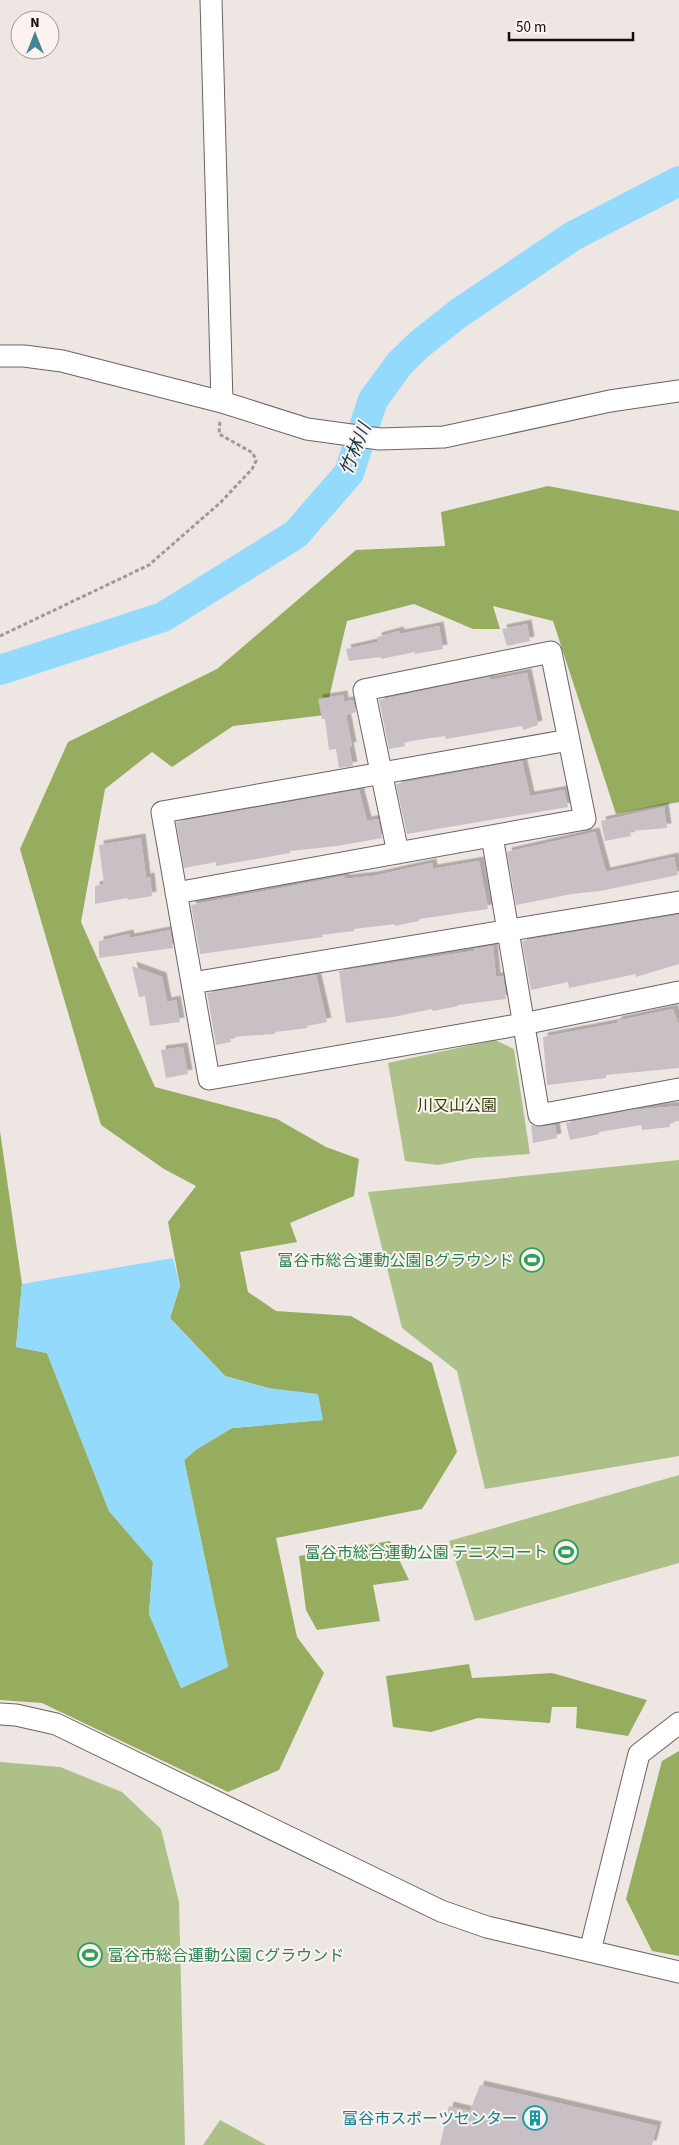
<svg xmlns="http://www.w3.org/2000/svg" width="679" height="2145" viewBox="0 0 679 2145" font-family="'Source Sans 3','Noto Sans JP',sans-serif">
<defs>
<filter id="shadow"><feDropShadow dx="4.5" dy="-4.5" stdDeviation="0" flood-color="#0004"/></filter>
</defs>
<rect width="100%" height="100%" fill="#eee6e3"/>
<path fill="#adc088" d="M495,1040L514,1049L530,1154L474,1158L438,1165L405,1161L388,1063Z
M679,1160V1456L485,1489L457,1371L402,1328L368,1192Z
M679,1475V1563L475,1621L449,1541Z
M0,1762L60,1767L122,1792L161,1829L179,1902L185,2145H0Z
M220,2120L266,2145H203Z"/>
<path fill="#96ad60" d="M548,486L679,511V802L616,814L553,621L493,606L500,629H473L414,604L347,621L325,715L233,726L172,767L152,752L105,789L81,922L155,1087L277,1119L326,1147L359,1159L354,1196L290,1223L297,1242L240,1252L248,1292L276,1311L351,1316L432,1363L457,1452L422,1509L276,1538L297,1637L324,1673L279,1770L228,1792L42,1703L0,1700V1131L22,1284L16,1347L47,1353L109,1511L153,1562L149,1614L181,1688L228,1667L184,1460L197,1449L232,1428L323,1420L268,1388L225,1376L170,1318L180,1286L168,1222L196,1186L164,1169L101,1125L20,849L68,742L217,669L356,550L445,546L441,512Z
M390,1541L409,1580L373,1585L380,1621L317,1630L306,1610L299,1556Z
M469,1664L472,1678L552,1673L647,1700L628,1736L576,1728L577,1707H552L550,1723L478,1718L431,1732L393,1727L386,1676Z
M679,1751V1956L652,1951L626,1899L662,1761Z"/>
<path fill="#94dafc" d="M173,1258L180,1286L170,1318L225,1376L268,1388L318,1394L323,1420L232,1428L197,1449L184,1460L228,1667L181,1688L149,1614L153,1562L109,1511L47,1353L16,1347L22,1284Z"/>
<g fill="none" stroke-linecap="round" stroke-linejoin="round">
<path stroke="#94dafc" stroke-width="30" d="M0,670L163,617L296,534L349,473L373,400L400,363L421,343L459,313L573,236L679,181"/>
</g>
<path fill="#c8c0c4" filter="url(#shadow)" d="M527,624L530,641L507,646L502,629Z
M439,626L443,649L415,654V652L381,659V657L349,661L346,649L378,642L377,637L399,631L400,634Z
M527,673L538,725L523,730L522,726L446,739L445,736L404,742L405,746L389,749L379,700L489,677L490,680Z
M343,695L344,702L353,700L356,712L346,715L352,746L349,747L353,766L339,768L336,749L329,750L325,719H322L318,699Z
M522,761L530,796L564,790L568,807L407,834L396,784Z
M359,790L367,821L378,819L382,838L337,846L290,851V853L216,866V862L184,868L176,822Z
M664,807L667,828L630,831L631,836L605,841L601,821Z
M595,832L606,872L674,857L678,875L600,891L572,894L516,905L507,852Z
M141,838L146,878L150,877L152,896L128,900L127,898L95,904V886L104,884L99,845Z
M479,861L488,909L419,919V921L395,926V924L354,929V931L322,935L323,937L200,954L191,905L345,876V879L373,876L432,863L433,869Z
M679,915V964L636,977V974L569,988L568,982L531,990L522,941Z
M170,930L173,948L99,958V941L129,934L130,938Z
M493,946L496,977L503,976L506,999L458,1005V1006L433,1011L432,1009L393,1017L346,1023L339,971L474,951V949Z
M132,966L162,977L167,1002L176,1000L180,1022L150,1026L145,996L139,997Z
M316,975L327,1022L307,1026L308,1028L275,1032V1034L230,1037L231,1042L216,1045L207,993Z
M673,1009L679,1026V1068L606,1075V1078L547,1085L543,1037L617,1023V1021Z
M183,1047L188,1074L166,1078L161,1050Z
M679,1106V1121L670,1122V1127L642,1130L641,1125L599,1132V1134L570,1140L566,1123L632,1110Z
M531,1125L541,1127L555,1125L557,1138L533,1143Z
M480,2085L657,2126L652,2145H440L449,2106L470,2111Z"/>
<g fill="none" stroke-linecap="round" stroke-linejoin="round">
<g stroke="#6b6461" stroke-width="23">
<path id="minor" d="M211,0L222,402
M0,356H24L62,361L222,402L307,429L380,439L444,437L610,401L679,391
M569,740L162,812L209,1079L523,1024L679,992
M492,836L539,1115L679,1089
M176,893L585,819L551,652L364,690L398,853
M192,983L679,902
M0,1714L16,1715L56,1724L441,1911L487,1927L679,1972
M590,1951L639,1754L679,1723"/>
</g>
<path stroke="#a09997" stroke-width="3" stroke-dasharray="4 2.5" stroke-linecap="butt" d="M0,636L149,565L221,502L252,469L256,461L253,453L219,434L220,421"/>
<use href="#minor" stroke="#fff" stroke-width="21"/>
</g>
<defs>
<g id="stadium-ring" transform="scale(1.25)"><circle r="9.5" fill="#fcf3f0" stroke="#2e9e5b" stroke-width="1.5"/><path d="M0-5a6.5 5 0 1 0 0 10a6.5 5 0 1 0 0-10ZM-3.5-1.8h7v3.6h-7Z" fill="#2e9e5b"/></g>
<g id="building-ring" transform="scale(1.25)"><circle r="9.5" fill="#fcf3f0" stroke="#0f9aa8" stroke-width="1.5"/><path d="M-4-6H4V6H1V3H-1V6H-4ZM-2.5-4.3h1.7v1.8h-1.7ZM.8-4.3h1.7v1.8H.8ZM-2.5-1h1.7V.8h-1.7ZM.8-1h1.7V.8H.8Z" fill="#0f9aa8"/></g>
</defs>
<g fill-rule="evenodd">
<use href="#stadium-ring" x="532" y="1260"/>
<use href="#stadium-ring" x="566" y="1552"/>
<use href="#stadium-ring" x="90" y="1955"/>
<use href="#building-ring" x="535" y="2118"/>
</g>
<g text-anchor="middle" stroke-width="4" stroke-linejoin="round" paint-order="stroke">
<g font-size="16" fill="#324004" stroke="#fcf3f0">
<text x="457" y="1111">川又山公園</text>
</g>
<g font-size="16" fill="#27864d" stroke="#fcf3f0" text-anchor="end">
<text x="514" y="1266">富谷市総合運動公園 Bグラウンド</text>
<text x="548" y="1558">富谷市総合運動公園 テニスコート</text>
<text x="108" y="1961" text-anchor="start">富谷市総合運動公園 Cグラウンド</text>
</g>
<g font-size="16" fill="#0d838f" stroke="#fcf3f0" text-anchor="end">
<text x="518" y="2124">富谷市スポーツセンター</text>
</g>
<g font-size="18" font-style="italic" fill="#0d3748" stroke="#fcf3f0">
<text transform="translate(355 449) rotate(-68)" y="6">竹林川</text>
</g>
</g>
<g transform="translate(35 35)"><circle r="24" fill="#fcf3f0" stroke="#9e9795"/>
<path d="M0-4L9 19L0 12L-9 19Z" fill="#428595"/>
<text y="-8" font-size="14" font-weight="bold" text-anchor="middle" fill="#110e0d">N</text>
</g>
<path d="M509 32v8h124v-8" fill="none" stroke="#110e0d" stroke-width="2.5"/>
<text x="516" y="32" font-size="15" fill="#110e0d" stroke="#fcf3f0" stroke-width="4" paint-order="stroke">50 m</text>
</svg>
